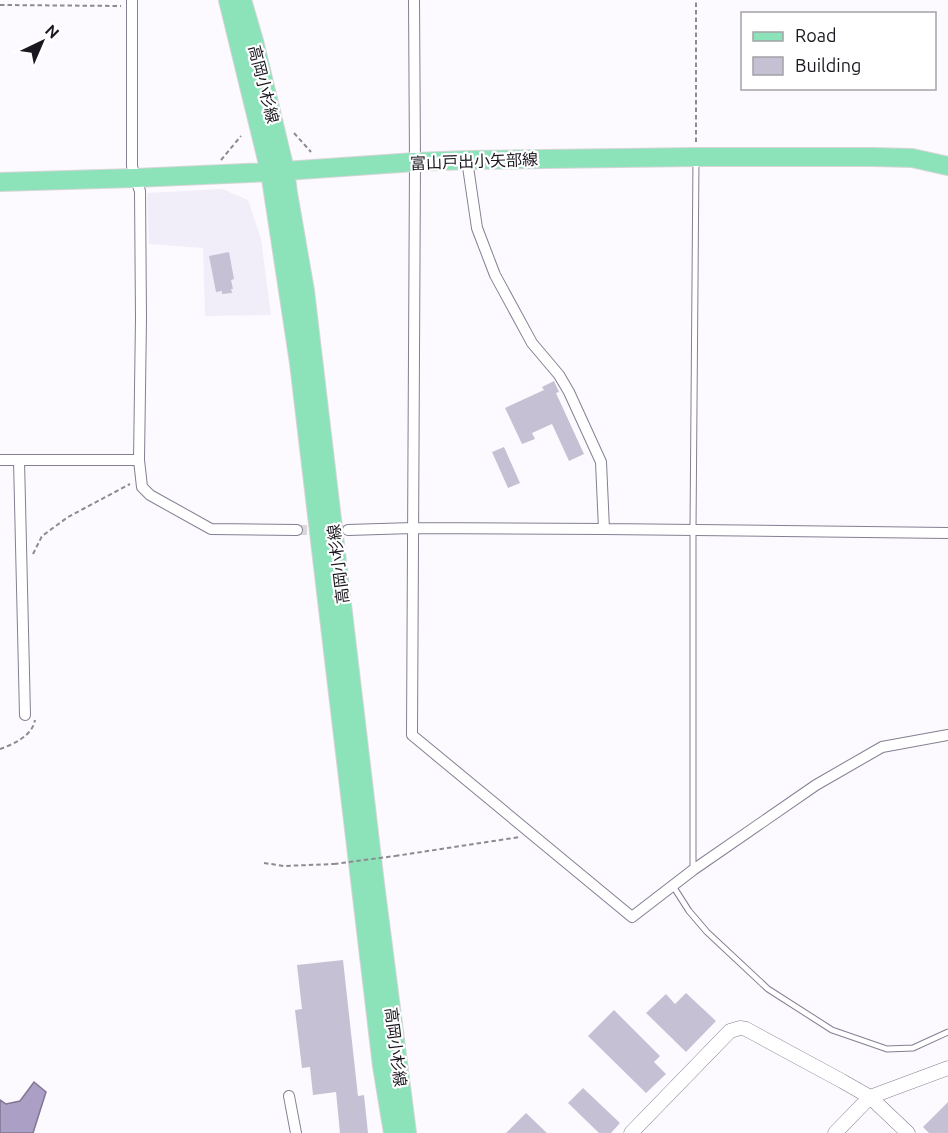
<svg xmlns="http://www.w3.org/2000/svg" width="948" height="1133" viewBox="0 0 948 1133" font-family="Ubuntu,'Noto Sans JP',sans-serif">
<rect width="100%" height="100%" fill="#fcfaff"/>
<path fill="#f1eefa" d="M222,189L248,200L261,239L271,315L205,316L203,248L149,244L147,193Z"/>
<path fill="#ab9fc5" stroke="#807693" stroke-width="1.5" d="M34,1082L46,1092L33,1133H0V1100L6,1104L20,1101Z"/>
<path fill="#c6c0d5" d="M229,252L234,279L231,280L233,289H231L232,293L222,294V291L216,292L209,256Z
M554,381L559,392L556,393L584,454L569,461L552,424L532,433L535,439L522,444L505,408L544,390L542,387Z
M504,447L520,483L508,488L492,452Z
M343,960L358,1096L364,1095L368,1133H340L336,1092L313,1095L310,1067L302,1068L295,1010L302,1009L297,965Z
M686,993L716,1021L686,1052L646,1013L666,994L675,1004Z
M614,1010L660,1056L654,1062L666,1074L646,1093L588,1036Z
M583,1088L620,1123L611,1133H599L568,1103Z
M948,1102V1133H929L923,1127Z
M526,1113L547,1133H506Z"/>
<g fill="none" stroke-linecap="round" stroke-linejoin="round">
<path stroke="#dad8dd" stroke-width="10" stroke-dasharray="10 5" stroke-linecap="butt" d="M297,530H348"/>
<g stroke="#847f92" stroke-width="7">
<path id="service" d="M693,870V529L696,159
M673,886L689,911L707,932L768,989L832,1030L887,1049L913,1048L948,1032"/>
</g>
<g stroke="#847f92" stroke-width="12">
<path id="minor" d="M132,0V166L135,178L140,191L141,318L139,460L142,487L150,495L211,529L297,530
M414,0L415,162L412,735L632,917L693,870L816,785L882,747L948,735
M467,160L477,228L495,275L532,343L559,375L569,392L601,462L604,529
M0,460H139
M19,460L25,715
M348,530L413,528L604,529L948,533
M289,1096L296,1133"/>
</g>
<g stroke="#847f92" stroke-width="15">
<path id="tertiary" d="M631,1133L730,1031L740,1028L746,1029L842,1081L870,1097L908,1133
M835,1133L870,1097L948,1068"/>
</g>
<g stroke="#d6d5d7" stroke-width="20">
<path id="primary" d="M228,0L270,172L299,363L382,1066L393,1133
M242,0L254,41L285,170L288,193L305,291L375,884L407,1133
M0,182L135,178L270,172L415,162L467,160L696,157H873L912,158L948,166"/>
</g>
<path stroke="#8d8b91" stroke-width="2" stroke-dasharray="4.5 3" stroke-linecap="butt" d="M0,5L121,6
M294,133L311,152
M696,142V0
M221,160L241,136
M33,554L42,536L68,517L130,484
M0,749C14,744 32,736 35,720
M395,856L520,837
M264,863L284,866L334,864"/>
<use href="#service" stroke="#fff" stroke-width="5"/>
<use href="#minor" stroke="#fff" stroke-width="10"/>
<use href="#tertiary" stroke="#fff" stroke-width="14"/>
<use href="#primary" stroke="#8ce2b9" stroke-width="18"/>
<path stroke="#8d8b91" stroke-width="2" stroke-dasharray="4.5 3" stroke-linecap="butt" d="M334,864L395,856"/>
</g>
<g text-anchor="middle" stroke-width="4.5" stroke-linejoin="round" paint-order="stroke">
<g font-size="16" fill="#1a171f" stroke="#fff">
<text transform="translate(264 84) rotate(76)" y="6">高岡小杉線</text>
<text transform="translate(474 161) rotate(-2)" y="6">富山戸出小矢部線</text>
<text transform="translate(338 564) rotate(-97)" y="6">高岡小杉線</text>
<text transform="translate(396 1047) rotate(83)" y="6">高岡小杉線</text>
</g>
</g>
<rect x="741" y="12" width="195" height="78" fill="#ffffff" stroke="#a3a2a5" stroke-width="1.5"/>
<rect x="753" y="32" width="30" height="9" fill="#8ce2b9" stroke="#a3a2a5" stroke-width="1.5"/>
<text x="795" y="42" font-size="18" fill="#1a171f">Road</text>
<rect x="753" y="57" width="30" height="18" fill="#c6c0d5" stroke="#a3a2a5" stroke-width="1.5"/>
<text x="795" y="72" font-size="18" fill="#1a171f">Building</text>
<g transform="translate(42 42) rotate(44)" stroke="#ffffff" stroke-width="4.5" paint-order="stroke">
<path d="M0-4.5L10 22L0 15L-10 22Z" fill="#1a171f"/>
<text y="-9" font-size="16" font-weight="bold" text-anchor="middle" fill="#1a171f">N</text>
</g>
</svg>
